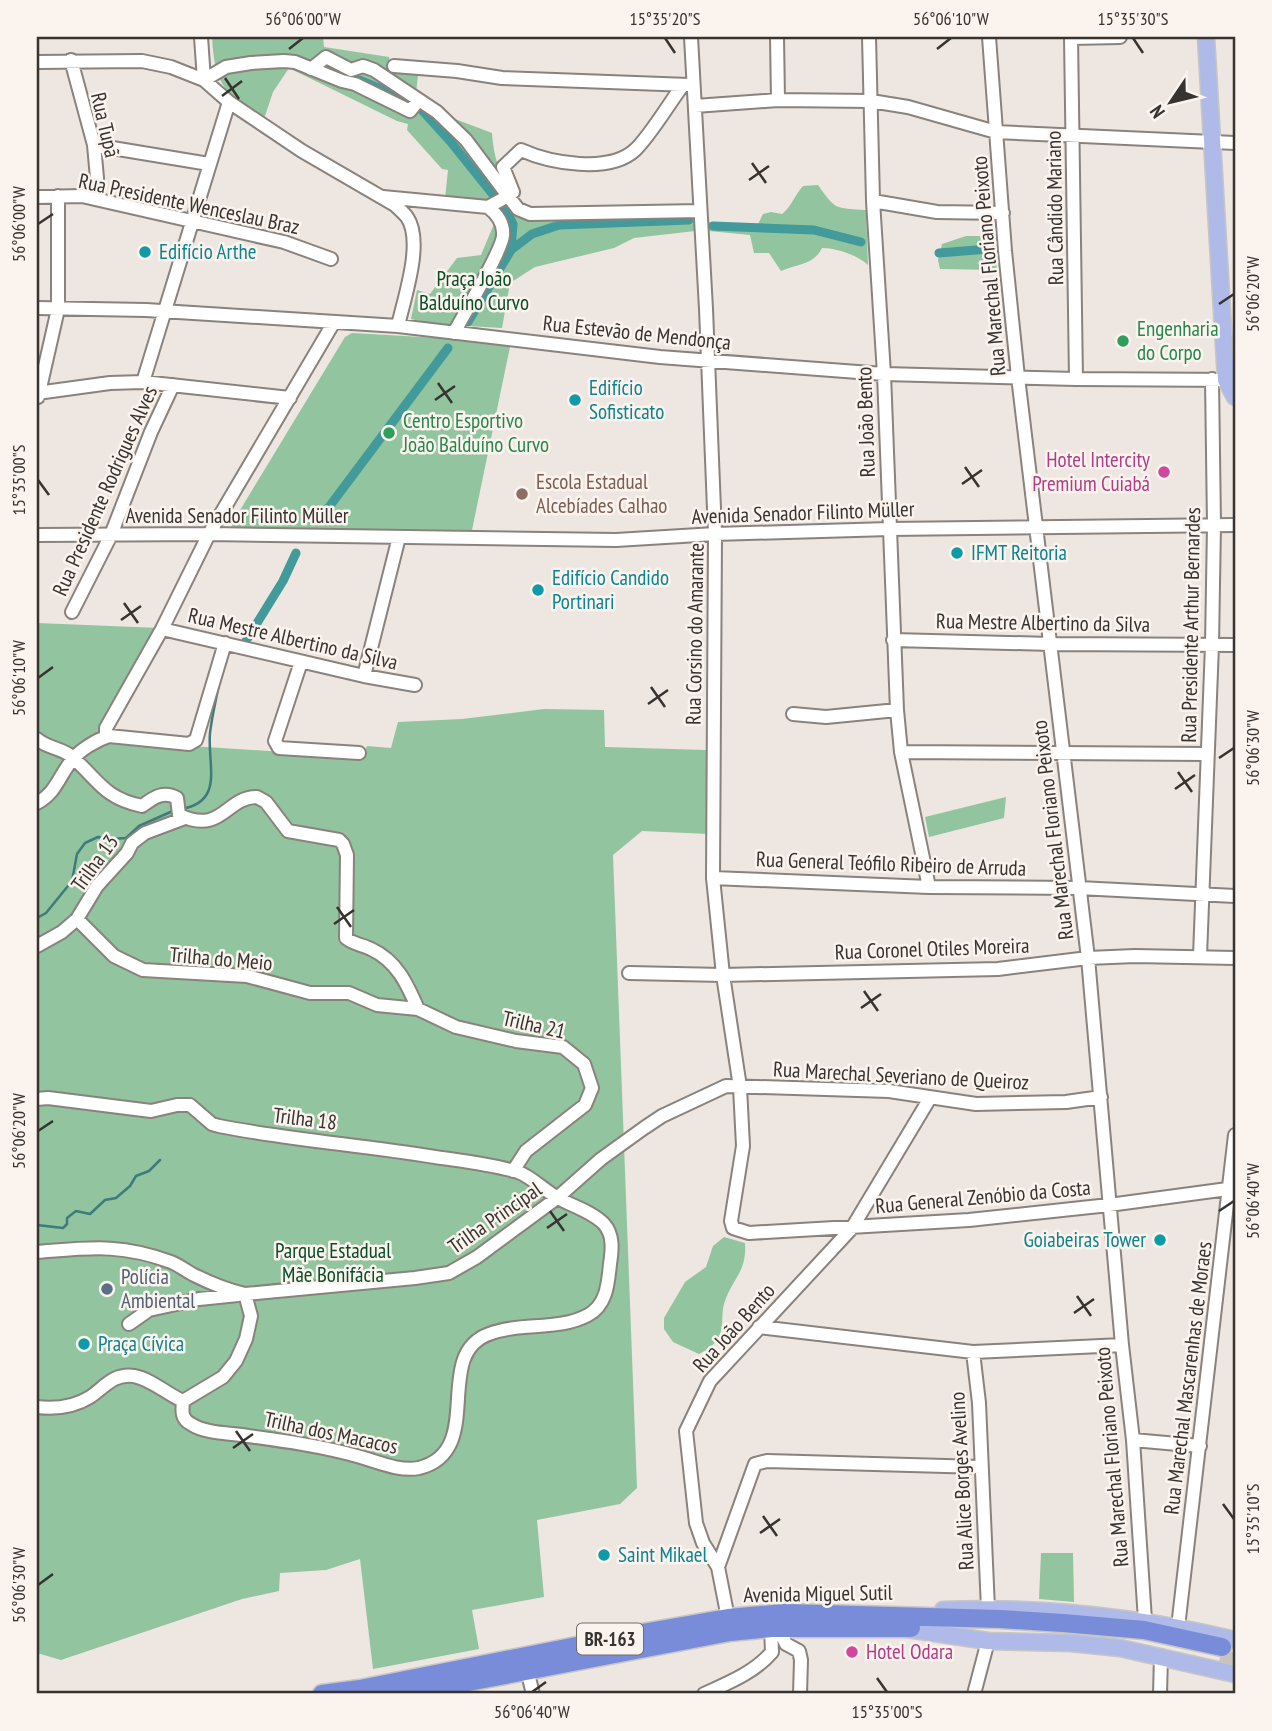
<svg xmlns="http://www.w3.org/2000/svg" width="1272" height="1731" viewBox="0 0 1272 1731" font-family="'PT Sans Narrow',sans-serif">
<rect width="100%" height="100%" fill="#eee6e0"/>
<path fill="#91c49f" d="M212,37H323L324,47L389,57L391,73L418,75L416,94L441,105L455,119L492,133C494,168 506,186 529,211L692,205L695,231L634,238L614,248L535,267L510,283L502,328L433,324L411,319L417,290L430,294L457,258L481,255L494,224L484,202L445,199L448,170L442,169L407,130L408,124L397,121L289,68L273,92L264,119C224,90 215,88 212,37Z
M818,185C836,210 834,208 866,210L868,265C857,255 837,248 822,248C814,265 797,264 781,271L769,253H754L750,235L709,231V222L757,226L763,214L771,212L782,214C792,206 794,196 803,186Z
M966,236H993L997,270L940,269L938,260L942,244Z
M352,333L511,342L472,530L236,529L231,525L345,337Z
M37,623L159,628L97,740L363,757L367,746L391,748L398,722L462,719L544,709L604,710L605,747L706,750L709,834L642,831L613,855L637,1488L620,1504L537,1520L544,1597L472,1610L479,1649L373,1669L360,1559L326,1570L280,1573L279,1591L242,1599L61,1660L37,1653Z
M1006,797L1004,818L929,837L925,817Z
M724,1237L745,1243C747,1273 732,1278 724,1304C721,1314 724,1327 719,1336C714,1346 708,1349 699,1354L673,1342L664,1329V1318L685,1282L706,1267L713,1246Z
M1041,1553H1073L1074,1602L1039,1599Z"/>
<g fill="none" stroke-linecap="round" stroke-linejoin="round">
<path stroke="#3e7b7b" stroke-width="2.5" d="M181,809C225,802 207,764 210,733C212,716 216,700 219,684
M37,918L46,913L72,881L77,854L85,843L98,837L111,839L126,838L139,826L175,810
M37,1225L63,1228L67,1224V1218L76,1211L90,1214L105,1200L116,1198L130,1186L136,1176L149,1171L160,1160"/>
<path stroke="#429a9b" stroke-width="9" d="M359,80L405,99L420,108L450,141L507,212L513,224L511,250
M713,226L814,230L861,242
M939,253L988,249
M468,322L511,250L532,234L559,225L689,220
M323,515L448,348
M246,641L283,581L296,553"/>
<path stroke="#c9c2bd" stroke-width="18" stroke-dasharray="18 9" stroke-linecap="butt" d="M1220,1658L1235,1662"/>
<g stroke="#89827d" stroke-width="16">
<path id="minor" d="M201,37L204,80L226,67L251,63L284,61L295,62L342,81L355,84L410,111L418,101
M691,37L706,309L715,534L713,878L723,975L740,1087L743,1146L731,1221L733,1228L749,1233L969,1220L1109,1205L1235,1188
M777,37L778,100
M869,37L873,201L884,374L897,710L901,752L929,887
M989,37L1005,251L1018,377L1088,958L1122,1345L1133,1440L1145,1620
M1071,37L1076,379
M1071,38L1120,37
M71,60L94,145L97,178L95,199
M37,62L142,61L171,67L204,80L229,102L302,151L395,205C399,209 404,213 407,217C424,242 404,298 398,326
M394,66L457,71L502,78L689,85
M311,69L326,57L351,70L363,66L374,70L437,112L466,140L508,196L513,192L503,167L521,150C550,163 609,174 635,150C650,136 670,102 683,85
M695,106L778,100L871,101L908,107L996,132L1235,143
M94,145L209,164
M37,197L82,196L95,199L284,242L331,259
M383,197L488,207C497,214 504,223 503,235C503,249 463,316 454,333
M873,201L937,212L1003,213
M488,207L508,196L518,209L530,214L700,211
M37,308L146,310L398,326L660,357L884,374L1076,379L1235,380
M143,382L229,102
M37,393L110,383L143,382L290,398
M38,397L58,309V196
M37,535L209,534L616,540L715,534L890,529L1235,525
M72,612L111,535L151,432L173,385
M162,629L364,676L415,685
M893,640L1051,644L1235,645
M301,662L275,741L279,748L359,753
M364,676L399,537
M793,714L826,717L897,710
M109,736L106,733V728L162,629L209,534L334,322
M37,739C47,748 61,748 71,756C98,779 103,798 142,806C153,798 163,790 177,798L179,815C223,835 225,797 257,797L266,802L288,831L339,840L343,844L347,855L346,938C353,944 363,945 371,949C397,961 407,984 418,1009
M901,752L1207,754
M37,803C56,793 59,776 72,760C80,750 96,740 109,736L189,744L196,740L225,643
M713,878L929,887L1079,888L1235,896
M77,919L114,956L143,970L247,976L310,993H349L377,1005L418,1009L456,1027L516,1041L563,1047L584,1064L592,1088L585,1105L526,1151L513,1171
M37,946L62,932L77,919L97,886L127,853L132,843L145,833L185,818
M1200,956L1212,645L1214,525L1212,379
M629,973L723,975L998,969L1088,958L1135,956L1235,958
M37,1099L48,1098L151,1111L177,1105H190L212,1124L219,1126C290,1140 363,1145 435,1157C462,1161 491,1164 518,1172C532,1177 545,1191 558,1198C572,1206 593,1212 604,1224C614,1235 612,1251 610,1264C608,1283 607,1305 588,1315C559,1331 520,1322 489,1334C431,1355 487,1451 419,1468C399,1472 376,1461 357,1456C321,1446 285,1441 248,1436C231,1433 206,1434 191,1424C181,1419 182,1411 183,1401L223,1377L236,1361L246,1339L251,1316L245,1294
M37,1252C89,1248 120,1243 171,1262C179,1265 186,1271 194,1275C210,1283 227,1290 245,1294L415,1278L449,1273L477,1257L557,1198L601,1159L644,1128L662,1116L726,1086L889,1091L976,1104L1066,1102L1101,1097
M129,1324L149,1310L199,1299L238,1295
M759,1327L973,1352L1122,1345
M973,1352L979,1403L988,1609
M37,1407C54,1409 74,1407 90,1397C104,1388 113,1373 134,1376C151,1379 167,1394 183,1401
M1133,1440L1200,1446
M718,1567L755,1464L767,1461L981,1467
M728,1618L718,1567L703,1543L696,1523L686,1431L710,1381L852,1228L930,1098
M1178,1627L1235,1135
M778,1628L786,1644L799,1651L801,1660L800,1694
M527,1670L533,1694
M704,1694C728,1683 754,1673 772,1652L771,1628
M974,1694L988,1641
M1160,1694L1161,1656"/>
</g>
<g stroke="#c7c6c5" stroke-width="19">
<path id="major" d="M1206,37L1226,380L1235,397
M943,1610C1042,1606 1139,1617 1235,1640
M901,1628L988,1641L1071,1643L1120,1648L1235,1674"/>
</g>
<g stroke="#c7c6c5" stroke-width="21">
<path id="highway" d="M322,1694L360,1689L642,1633L728,1618L785,1613L1000,1619L1063,1623L1144,1630L1222,1647
M405,1694L730,1632L771,1628H911"/>
</g>
<use href="#minor" stroke="#fff" stroke-width="12"/>
<use href="#major" stroke="#afbae8" stroke-width="16"/>
<use href="#highway" stroke="#798cd9" stroke-width="18"/>
</g>
<path fill="none" stroke="#363331" stroke-width="2.5" d="M665,38L675,53M1133,38L1143,53M289,49L303,38M937,49L951,38M225,78L239,99M222,96L242,81M752,163L766,183M749,180L769,166M38,224L53,214M1219,304L1234,294M438,383L452,403M435,400L455,386M965,467L979,487M38,480L49,495M962,484L982,470M124,603L138,623M121,620L141,606M38,678L53,667M651,687L665,707M648,704L668,690M1219,758L1234,748M1178,772L1192,792M1175,789L1195,775M337,907L351,927M334,924L354,910M864,991L878,1011M861,1008L881,994M38,1131L53,1121M550,1211L564,1231M1219,1211L1234,1201M547,1228L567,1214M1077,1296L1091,1316M1074,1313L1094,1299M236,1431L250,1451M233,1448L253,1434M1223,1504L1234,1519M763,1516L777,1536M760,1533L780,1519M38,1585L53,1574M877,1678L887,1692M532,1692L546,1682"/>
<g fill="#0f9aa8" stroke="#fbf3ed" stroke-width="2.5">
<circle cx="145" cy="252" r="7"/>
<circle cx="575" cy="400" r="7"/>
<circle cx="957" cy="553" r="7"/>
<circle cx="538" cy="590" r="7"/>
<circle cx="1160" cy="1240" r="7"/>
<circle cx="84" cy="1344" r="7"/>
<circle cx="604" cy="1555" r="7"/>
</g>
<g fill="#2e9e5b" stroke="#fbf3ed" stroke-width="2.5">
<circle cx="1123" cy="341" r="7"/>
<circle cx="389" cy="433" r="7"/>
</g>
<g fill="#d1479c" stroke="#fbf3ed" stroke-width="2.5">
<circle cx="1164" cy="472" r="7"/>
<circle cx="852" cy="1652" r="7"/>
</g>
<circle fill="#8d6e63" stroke="#fbf3ed" stroke-width="2.5" cx="522" cy="494" r="7"/>
<circle fill="#5c6f8a" stroke="#fbf3ed" stroke-width="2.5" cx="107" cy="1289" r="7"/>
<g text-anchor="middle" stroke-width="5" stroke-linejoin="round" paint-order="stroke">
<rect fill="#fbf3ed" stroke="#716d69" stroke-width="2" x="577" y="1623.5" width="66" height="31" rx="5"/>
<g font-size="19" font-weight="bold" fill="#363331">
<text x="610" y="1646">BR-163</text>
</g>
<g font-size="21" fill="#363331" stroke="#fbf3ed">
<text transform="translate(105 125) rotate(77)" y="7">Rua Tupã</text>
<text transform="translate(189 204) rotate(12)" y="7">Rua Presidente Wenceslau Braz</text>
<text transform="translate(1055 208) rotate(-91)" y="7">Rua Cândido Mariano</text>
<text transform="translate(989 266) rotate(-95)" y="7">Rua Marechal Floriano Peixoto</text>
<text transform="translate(637 333) rotate(6)" y="7">Rua Estevão de Mendonça</text>
<text transform="translate(866 422) rotate(-92)" y="7">Rua João Bento</text>
<text transform="translate(105 491) rotate(-66)" y="7">Rua Presidente Rodrigues Alves</text>
<text transform="translate(803 513) rotate(-2)" y="7">Avenida Senador Filinto Müller</text>
<text x="237" y="523">Avenida Senador Filinto Müller</text>
<text transform="translate(1043 623) rotate(1)" y="7">Rua Mestre Albertino da Silva</text>
<text transform="translate(1191 625) rotate(-89)" y="7">Rua Presidente Arthur Bernardes</text>
<text transform="translate(695 634) rotate(-89)" y="7">Rua Corsino do Amarante</text>
<text transform="translate(293 639) rotate(13)" y="7">Rua Mestre Albertino da Silva</text>
<text transform="translate(1053 830) rotate(-97)" y="7">Rua Marechal Floriano Peixoto</text>
<text transform="translate(95 863) rotate(-54)" y="7">Trilha 13</text>
<text transform="translate(891 864) rotate(2)" y="7">Rua General Teófilo Ribeiro de Arruda</text>
<text transform="translate(932 949) rotate(-2)" y="7">Rua Coronel Otiles Moreira</text>
<text transform="translate(221 959) rotate(5)" y="7">Trilha do Meio</text>
<text transform="translate(534 1025) rotate(13)" y="7">Trilha 21</text>
<text transform="translate(901 1076) rotate(3)" y="7">Rua Marechal Severiano de Queiroz</text>
<text transform="translate(305 1119) rotate(7)" y="7">Trilha 18</text>
<text transform="translate(983 1197) rotate(-5)" y="7">Rua General Zenóbio da Costa</text>
<text transform="translate(495 1218) rotate(-35)" y="7">Trilha Principal</text>
<text transform="translate(734 1328) rotate(-48)" y="7">Rua João Bento</text>
<text transform="translate(1188 1378) rotate(-83)" y="7">Rua Marechal Mascarenhas de Moraes</text>
<text transform="translate(331 1433) rotate(12)" y="7">Trilha dos Macacos</text>
<text transform="translate(1112 1457) rotate(-95)" y="7">Rua Marechal Floriano Peixoto</text>
<text transform="translate(962 1481) rotate(-93)" y="7">Rua Alice Borges Avelino</text>
<text transform="translate(818 1594) rotate(-1)" y="7">Avenida Miguel Sutil</text>
</g>
<g font-size="21" fill="#0d838f" stroke="#fbf3ed" text-anchor="start">
<text x="159" y="259">Edifício Arthe</text>
<text x="589" y="395">Edifício<tspan x="589" dy="24">Sofisticato</tspan></text>
<text x="971" y="560">IFMT Reitoria</text>
<text x="552" y="585">Edifício Candido<tspan x="552" dy="24">Portinari</tspan></text>
<text x="1146" y="1247" text-anchor="end">Goiabeiras Tower</text>
<text x="98" y="1351">Praça Cívica</text>
<text x="618" y="1562">Saint Mikael</text>
</g>
<g font-size="21" fill="#064c26" stroke="#fbf3ed">
<text x="474" y="286">Praça João<tspan x="474" dy="24">Balduíno Curvo</tspan></text>
<text x="333" y="1258">Parque Estadual<tspan x="333" dy="24">Mãe Bonifácia</tspan></text>
</g>
<g font-size="21" fill="#27864d" stroke="#fbf3ed" text-anchor="start">
<text x="1137" y="336">Engenharia<tspan x="1137" dy="24">do Corpo</tspan></text>
<text x="403" y="428">Centro Esportivo<tspan x="403" dy="24">João Balduíno Curvo</tspan></text>
</g>
<g font-size="21" fill="#b23c85" stroke="#fbf3ed" text-anchor="end">
<text x="1150" y="467">Hotel Intercity<tspan x="1150" dy="24">Premium Cuiabá</tspan></text>
<text x="866" y="1659" text-anchor="start">Hotel Odara</text>
</g>
<g font-size="21" fill="#785e54" stroke="#fbf3ed" text-anchor="start">
<text x="536" y="489">Escola Estadual<tspan x="536" dy="24">Alcebíades Calhao</tspan></text>
</g>
<g font-size="21" fill="#4e5e75" stroke="#fbf3ed" text-anchor="start">
<text x="121" y="1284">Polícia<tspan x="121" dy="24">Ambiental</tspan></text>
</g>
</g>
<rect width="1272" height="1731" fill="none" stroke="#fbf3ed" stroke-width="77"/>
<g transform="translate(1171 102) rotate(235)" stroke="#fbf3ed" stroke-width="5" paint-order="stroke">
<path d="M0-5L12 26L0 18L-12 26Z" fill="#363331"/>
<text y="-10" font-size="19" font-weight="bold" text-anchor="middle" fill="#363331">N</text>
</g>
<rect x="38" y="38" width="1196" height="1654" fill="none" stroke="#363331" stroke-width="2.5"/>
<g font-size="18" text-anchor="middle" fill="#363331">
<text x="303" y="25">56°06'00"W</text>
<text x="665" y="25">15°35'20"S</text>
<text x="951" y="25">56°06'10"W</text>
<text x="1133" y="25">15°35'30"S</text>
<text transform="translate(19 224) rotate(-90)" y="6">56°06'00"W</text>
<text transform="translate(1253 294) rotate(-90)" y="6">56°06'20"W</text>
<text transform="translate(19 480) rotate(-90)" y="6">15°35'00"S</text>
<text transform="translate(19 678) rotate(-90)" y="6">56°06'10"W</text>
<text transform="translate(1253 748) rotate(-90)" y="6">56°06'30"W</text>
<text transform="translate(19 1131) rotate(-90)" y="6">56°06'20"W</text>
<text transform="translate(1253 1201) rotate(-90)" y="6">56°06'40"W</text>
<text transform="translate(1253 1519) rotate(-90)" y="6">15°35'10"S</text>
<text transform="translate(19 1585) rotate(-90)" y="6">56°06'30"W</text>
<text x="532" y="1718">56°06'40"W</text>
<text x="887" y="1718">15°35'00"S</text>
</g>
</svg>
